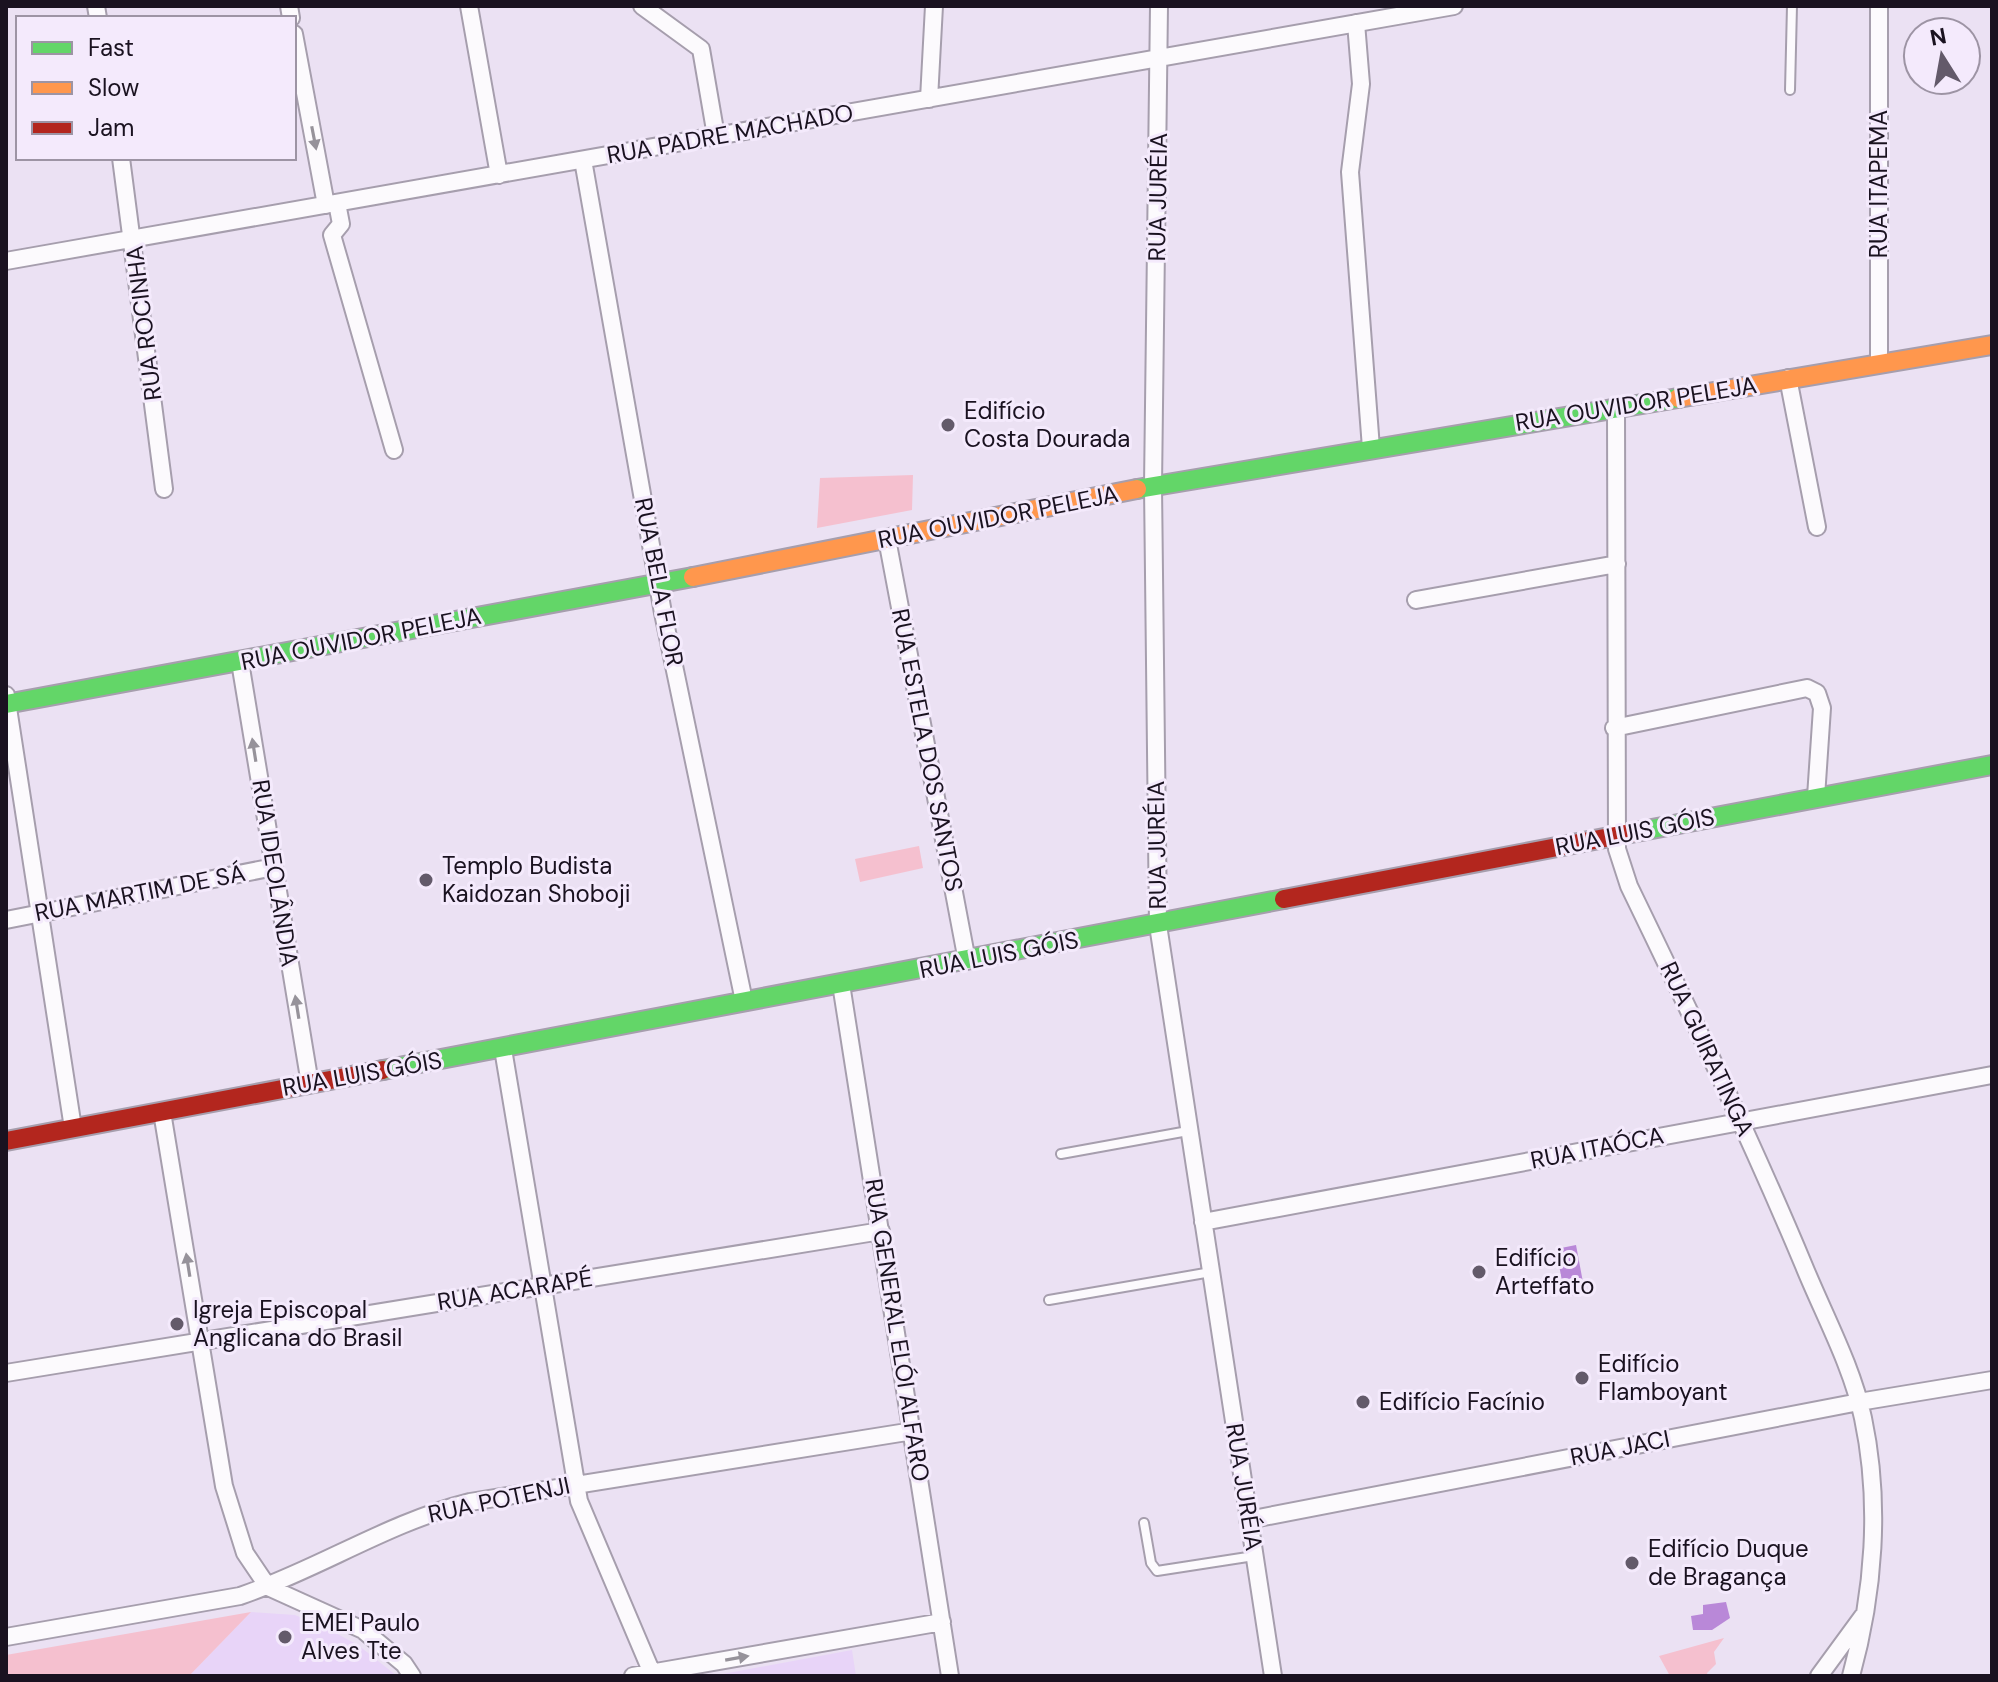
<svg xmlns="http://www.w3.org/2000/svg" width="1998" height="1682" viewBox="0 0 1998 1682" font-family="'DM Sans',sans-serif">
<rect width="100%" height="100%" fill="#ebe1f3"/>
<path fill="#e8d4f8" d="M251,1612L295,1615L330,1630L358,1645L397,1676H189Z
M852,1650L856,1676H712Z"/>
<path fill="#f5c0cf" d="M913,475L912,510L817,528L820,478Z
M919,846L923,868L860,882L855,859Z
M251,1612L189,1676H6V1655Z
M1724,1638L1714,1652L1716,1664L1707,1673L1708,1676H1670L1659,1656Z"/>
<path fill="#b988d8" d="M1576,1245L1585,1293L1565,1297L1556,1249Z
M1726,1602L1730,1618L1712,1630H1693L1691,1616L1703,1614V1605Z"/>
<g fill="none" stroke-linecap="round" stroke-linejoin="round">
<g stroke="#a69ead" stroke-width="12">
<path id="lane" d="M1790,90L1792,6
M1061,1154L1188,1131
M1049,1300L1211,1272
M1144,1523L1151,1563L1157,1571L1254,1556"/>
</g>
<g stroke="#a69ead" stroke-width="20">
<path id="street" d="M96,6L98,18
M289,6L291,18
M469,6L499,175
M642,6L701,49L716,136
M1159,6L1153,486L1158,925L1273,1676
M1356,23L1361,84L1350,172L1371,448
M294,34L326,205
M929,99L934,6
M121,158L164,489
M583,160L663,613L744,1001
M337,203L341,224L332,235L394,450
M6,261L1454,6
M1879,363V6
M1788,378L1817,527
M1616,407L1617,849L1629,886C1690,1012 1750,1137 1804,1266C1824,1315 1852,1366 1863,1418C1881,1503 1874,1593 1851,1676
M887,539L967,961
M1416,600L1617,564
M240,662L310,1084
M6,695L73,1128
M1614,728L1807,688L1817,693L1822,708L1816,797
M6,920L274,867
M841,984L950,1676
M503,1049L579,1501L652,1673
M162,1112L224,1486L245,1553L268,1587L363,1630L404,1664L412,1676
M1203,1222L1992,1075
M6,1373L881,1231
M1248,1520L1859,1402L1992,1380
M6,1637L240,1596C319,1569 389,1522 470,1502L913,1431
M633,1676L942,1622
M1819,1676L1863,1616"/>
</g>
<g stroke="#a69ead" stroke-width="22">
<path id="fast" d="M1137,489L1678,398
M6,704L693,577
M1636,832L1992,765
M383,1070L1284,899"/>
</g>
<g stroke="#a69ead" stroke-width="22">
<path id="slow" d="M1678,398L1992,345
M693,577L1137,489"/>
</g>
<g stroke="#a69ead" stroke-width="22">
<path id="jam" d="M1284,899L1636,832
M6,1141L383,1070"/>
</g>
<use href="#lane" stroke="#fcfafd" stroke-width="8"/>
<use href="#street" stroke="#fcfafd" stroke-width="16"/>
<use href="#fast" stroke="#63d668" stroke-width="18"/>
<use href="#slow" stroke="#ff974d" stroke-width="18"/>
<use href="#jam" stroke="#b3261e" stroke-width="18"/>
</g>
<defs><path id="oneway-solid" d="M-6-.8H1V-3.2L6.5 0L1 3.2V.8H-6Z" transform="scale(2)"/></defs>
<g fill="#96929a">
<use href="#oneway-solid" transform="translate(314 138) rotate(79)"/>
<use href="#oneway-solid" transform="translate(254 750) rotate(-99)"/>
<use href="#oneway-solid" transform="translate(297 1007) rotate(-99)"/>
<use href="#oneway-solid" transform="translate(188 1265) rotate(-99)"/>
<use href="#oneway-solid" transform="translate(737 1658) rotate(-10)"/>
</g>
<g fill="#635a6a" stroke="#f4eafc" stroke-width="3">
<circle cx="948" cy="425" r="8"/>
<circle cx="426" cy="880" r="8"/>
<circle cx="1479" cy="1272" r="8"/>
<circle cx="177" cy="1324" r="8"/>
<circle cx="1582" cy="1378" r="8"/>
<circle cx="1363" cy="1402" r="8"/>
<circle cx="1632" cy="1563" r="8"/>
<circle cx="285" cy="1637" r="8"/>
</g>
<g text-anchor="middle" stroke-width="6" stroke-linejoin="round" paint-order="stroke">
<g font-size="24" fill="#1a1220" stroke="#f4eafc">
<text transform="translate(730 134) rotate(-10)" y="8">RUA PADRE MACHADO</text>
<text transform="translate(1879 184) rotate(-90)" y="8">RUA ITAPEMA</text>
<text transform="translate(1158 197) rotate(-89)" y="8">RUA JURÉIA</text>
<text transform="translate(144 323) rotate(-97)" y="8">RUA ROCINHA</text>
<text transform="translate(1636 404) rotate(-9)" y="8">RUA OUVIDOR PELEJA</text>
<text transform="translate(998 517) rotate(-11)" y="8">RUA OUVIDOR PELEJA</text>
<text transform="translate(659 582) rotate(79)" y="8">RUA BELA FLOR</text>
<text transform="translate(361 639) rotate(-11)" y="8">RUA OUVIDOR PELEJA</text>
<text transform="translate(927 750) rotate(79)" y="8">RUA ESTELA DOS SANTOS</text>
<text transform="translate(1635 832) rotate(-11)" y="8">RUA LUIS GÓIS</text>
<text transform="translate(1157 845) rotate(-91)" y="8">RUA JURÉIA</text>
<text transform="translate(275 873) rotate(81)" y="8">RUA IDEOLÂNDIA</text>
<text transform="translate(140 893) rotate(-11)" y="8">RUA MARTIM DE SÁ</text>
<text transform="translate(999 955) rotate(-11)" y="8">RUA LUIS GÓIS</text>
<text transform="translate(1707 1049) rotate(65)" y="8">RUA GUIRATINGA</text>
<text transform="translate(362 1074) rotate(-10)" y="8">RUA LUIS GÓIS</text>
<text transform="translate(1597 1148) rotate(-11)" y="8">RUA ITAÓCA</text>
<text transform="translate(515 1290) rotate(-9)" y="8">RUA ACARAPÉ</text>
<text transform="translate(897 1330) rotate(81)" y="8">RUA GENERAL ELÓI ALFARO</text>
<text transform="translate(1620 1448) rotate(-11)" y="8">RUA JACI</text>
<text transform="translate(1244 1487) rotate(81)" y="8">RUA JURÉIA</text>
<text transform="translate(499 1500) rotate(-12)" y="8">RUA POTENJI</text>
</g>
<g font-size="24" fill="#1a1220" stroke="#f4eafc" text-anchor="start">
<text x="964" y="419">Edifício<tspan x="964" dy="28">Costa Dourada</tspan></text>
<text x="442" y="874">Templo Budista<tspan x="442" dy="28">Kaidozan Shoboji</tspan></text>
<text x="1495" y="1266">Edifício<tspan x="1495" dy="28">Arteffato</tspan></text>
<text x="193" y="1318">Igreja Episcopal<tspan x="193" dy="28">Anglicana do Brasil</tspan></text>
<text x="1598" y="1372">Edifício<tspan x="1598" dy="28">Flamboyant</tspan></text>
<text x="1379" y="1410">Edifício Facínio</text>
<text x="1648" y="1557">Edifício Duque<tspan x="1648" dy="28">de Bragança</tspan></text>
<text x="301" y="1631">EMEI Paulo<tspan x="301" dy="28">Alves Tte</tspan></text>
</g>
</g>
<rect width="1998" height="1682" fill="none" stroke="#1a1220" stroke-width="16"/>
<rect x="16" y="16" width="280" height="144" fill="#f4eafc" stroke="#9d94a4" stroke-width="2"/>
<rect x="32" y="42" width="40" height="12" fill="#63d668" stroke="#9d94a4" stroke-width="2"/>
<text x="88" y="56" font-size="24" fill="#1a1220">Fast</text>
<rect x="32" y="82" width="40" height="12" fill="#ff974d" stroke="#9d94a4" stroke-width="2"/>
<text x="88" y="96" font-size="24" fill="#1a1220">Slow</text>
<rect x="32" y="122" width="40" height="12" fill="#b3261e" stroke="#9d94a4" stroke-width="2"/>
<text x="88" y="136" font-size="24" fill="#1a1220">Jam</text>
<g transform="translate(1942 56) rotate(349)"><circle r="38" fill="#f4eafc" stroke="#9d94a4" stroke-width="2"/>
<path d="M0-6L14 30L0 20L-14 30Z" fill="#635a6a"/>
<text y="-12" font-size="22" font-weight="bold" text-anchor="middle" fill="#1a1220">N</text>
</g>
</svg>
